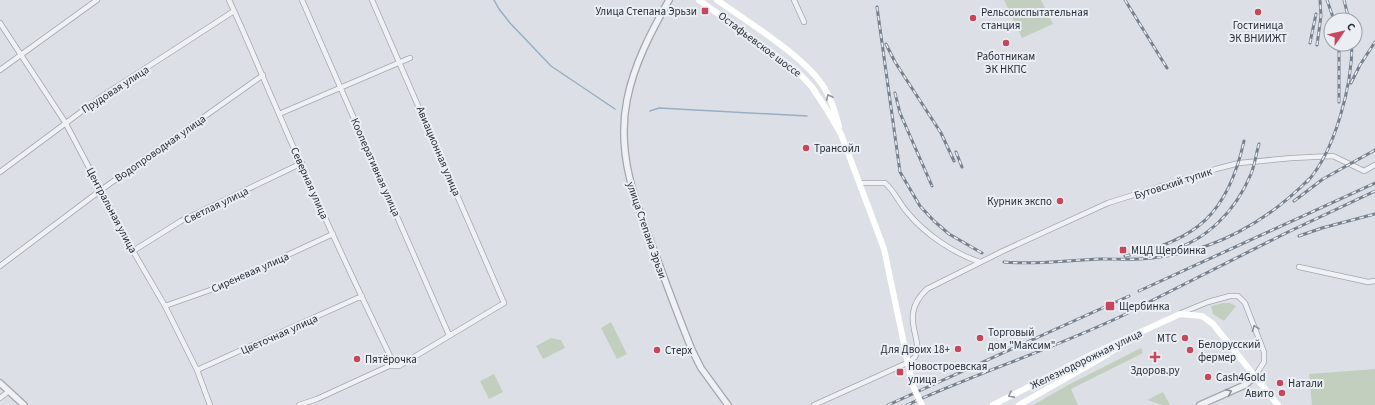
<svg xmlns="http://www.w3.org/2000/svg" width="1375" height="405" viewBox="0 0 1375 405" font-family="'Source Sans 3',sans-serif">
<rect width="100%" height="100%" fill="#dce0e6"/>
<path fill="#c2cfbe" d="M1004,0H1041L1053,24L1022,38Z
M1223,303H1230L1236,306L1224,321L1213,314L1211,306Z
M611,322L627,354L617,359L601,328Z
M551,338L561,340L565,348L543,359L536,346Z
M1141,348L1143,353L1071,389L1078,405H1033L1068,385Z
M1375,369V405H1312L1309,374Z
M494,374L503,392L489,399L480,381Z
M1163,392L1170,405H1163L1147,400Z"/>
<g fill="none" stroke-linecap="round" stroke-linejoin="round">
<path stroke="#99aec4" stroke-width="1.5" d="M494,0L499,9L510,23L551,66L615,109
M650,111L659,108L807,116"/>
<g stroke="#a2a7af" stroke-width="6">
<path id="minor" d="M229,0C247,38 262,76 279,114C314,196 352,277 391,358L389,366
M302,0L449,335
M794,0L804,22
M0,23L65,122L133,251L165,306L197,370L210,405
M0,70L97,0
M279,114L410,58
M0,172L101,97L234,11
M860,183H885C894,190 899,203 907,212C925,234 953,253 980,262
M133,251L181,221L302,163
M0,266L101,190L263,75
M1299,267L1368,282L1375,281
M165,306L216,288L333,234
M1181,313L1208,302L1230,296H1238L1245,303L1264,352V362L1255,376
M197,370L362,296
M0,398L9,391
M299,405L317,399L389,366H399L504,303L372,0
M814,405L907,363L915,357C925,339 897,317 927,289L1003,251L1108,203L1216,169L1239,163L1292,158L1333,156L1364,171L1375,165"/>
</g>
<g stroke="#a2a7af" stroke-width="8">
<path id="tertiary" d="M669,0C651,32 634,64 627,100C616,154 636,204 655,253C667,286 679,318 692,350L701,368L728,405
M0,383L24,405
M1200,405L1245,385L1255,376"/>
</g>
<use href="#minor" stroke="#eff1f4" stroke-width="4.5"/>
<use href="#tertiary" stroke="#eff1f4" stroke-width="5.5"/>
<path stroke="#fff" stroke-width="6" d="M699,0L797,71L812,87L827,110L841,134L884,249L904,344
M717,0C748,22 807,58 825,89C832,101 836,114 839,127
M993,405L1095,353L1180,314L1202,316L1213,324L1278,405
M1019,405L1105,356L1125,342"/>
<g stroke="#77808e" stroke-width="3">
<path id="rail" d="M1125,0L1167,68
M1327,0L1334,20
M1344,0L1349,20
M877,7L900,172L920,206L934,221L949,234L982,253
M1310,43L1316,14
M886,44L895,62L941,133L954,161
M1317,45L1321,16L1320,0
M1351,83L1360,65L1375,42
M895,93L900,113L932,186
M1339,102V44
M956,152L962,167
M1307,182C1335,151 1352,86 1352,44
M1294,201L1323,179L1375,150
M1299,236L1322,228L1375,214
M1168,251C1207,241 1236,210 1251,174C1255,164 1256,154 1259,144
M1125,256C1197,241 1228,213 1244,141
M1004,262C1036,265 1068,260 1101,259C1118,259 1135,260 1152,258C1213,252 1267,222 1309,179
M1139,291L1375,183
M1145,304L1286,233L1375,191
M888,405L1129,296
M907,405C979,372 1056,348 1128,313"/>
</g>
<use href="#rail" stroke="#ebeff3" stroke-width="1.5" stroke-dasharray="4.5" stroke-linecap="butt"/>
<path stroke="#fff" stroke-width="6" d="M904,344L912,384L922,405"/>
</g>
<defs><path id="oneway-chevron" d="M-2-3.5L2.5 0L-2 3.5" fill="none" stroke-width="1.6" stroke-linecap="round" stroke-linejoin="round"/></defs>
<g stroke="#93969d">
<use href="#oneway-chevron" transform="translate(829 97) rotate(-115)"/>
<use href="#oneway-chevron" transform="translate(1011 395) rotate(152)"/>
</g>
<g stroke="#8b9098">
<use href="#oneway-chevron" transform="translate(1255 328) rotate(-111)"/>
<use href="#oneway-chevron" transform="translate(1229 392) rotate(-24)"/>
</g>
<g fill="#c6465b" stroke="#ebeff3" stroke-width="1.5">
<rect x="701" y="7" width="8" height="8" rx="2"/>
<circle cx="1258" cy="12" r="4"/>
<circle cx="973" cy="18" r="4"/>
<circle cx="1006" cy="43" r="4"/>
<circle cx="806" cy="148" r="4"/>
<circle cx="1060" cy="201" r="4"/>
<rect x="1119" y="246" width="8" height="8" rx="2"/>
<rect x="1105" y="301" width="10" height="10" rx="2"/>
<circle cx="980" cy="338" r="4"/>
<circle cx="1185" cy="338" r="4"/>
<circle cx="958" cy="349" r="4"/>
<circle cx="657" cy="350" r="4"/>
<circle cx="1190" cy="350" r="4"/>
<path d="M1153 351h4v4h4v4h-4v4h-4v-4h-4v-4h4z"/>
<circle cx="357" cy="359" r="4"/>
<rect x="896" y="368" width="8" height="8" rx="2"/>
<circle cx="1208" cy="377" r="4"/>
<circle cx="1280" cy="383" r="4"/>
<circle cx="1282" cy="393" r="4"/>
</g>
<g text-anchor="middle" stroke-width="4" stroke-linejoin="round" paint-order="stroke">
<g font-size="11" fill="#272e3b" stroke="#ebeff3" text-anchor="start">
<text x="697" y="15" text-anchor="end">Улица Степана Эрьзи</text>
<text x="981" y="16">Рельсоиспытательная<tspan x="981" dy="13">станция</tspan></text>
<text x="1258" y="29" text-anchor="middle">Гостиница<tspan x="1258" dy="13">ЭК ВНИИЖТ</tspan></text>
<text x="1006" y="60" text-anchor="middle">Работникам<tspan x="1006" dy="13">ЭК НКПС</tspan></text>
<text x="814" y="152">Трансойл</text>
<text x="1052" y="205" text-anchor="end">Курник экспо</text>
<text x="1131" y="254">МЦД Щербинка</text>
<text x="1119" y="310">Щербинка</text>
<text x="988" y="336">Торговый<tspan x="988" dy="13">дом "Максим"</tspan></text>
<text x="1177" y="342" text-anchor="end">МТС</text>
<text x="1198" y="348">Белорусский<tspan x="1198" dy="13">фермер</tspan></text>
<text x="950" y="353" text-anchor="end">Для Двоих 18+</text>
<text x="665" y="354">Стерх</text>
<text x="365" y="363">Пятёрочка</text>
<text x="908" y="370">Новостроевская<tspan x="908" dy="13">улица</tspan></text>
<text x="1155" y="374" text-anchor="middle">Здоров.ру</text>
<text x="1216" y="381">Cash4Gold</text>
<text x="1288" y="387">Натали</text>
<text x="1274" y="397" text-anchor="end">Авито</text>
</g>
<g font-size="11" fill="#272e3b" stroke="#ebeff3">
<text transform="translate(760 44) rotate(37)" y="4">Остафьевское шоссе</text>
<text transform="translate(115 89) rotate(-33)" y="4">Прудовая улица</text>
<text transform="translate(160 148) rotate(-35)" y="4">Водопроводная улица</text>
<text transform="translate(439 151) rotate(67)" y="4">Авиационная улица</text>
<text transform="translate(376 167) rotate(66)" y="4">Кооперативная улица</text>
<text transform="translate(310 183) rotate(66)" y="4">Северная улица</text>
<text transform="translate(1173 183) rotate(-18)" y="4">Бутовский тупик</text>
<text transform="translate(216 205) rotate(-26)" y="4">Светлая улица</text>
<text transform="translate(112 210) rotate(62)" y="4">Центральная улица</text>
<text transform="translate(647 230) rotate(71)" y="4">улица Степана Эрьзи</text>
<text transform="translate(250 272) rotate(-24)" y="4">Сиреневая улица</text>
<text transform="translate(279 334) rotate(-24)" y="4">Цветочная улица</text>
<text transform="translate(1086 359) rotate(-26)" y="4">Железнодорожная улица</text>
</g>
</g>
<g transform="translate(1343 32) rotate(56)"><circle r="19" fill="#ebeff3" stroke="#9da2a9"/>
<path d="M0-3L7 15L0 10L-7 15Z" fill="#c6465b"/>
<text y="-6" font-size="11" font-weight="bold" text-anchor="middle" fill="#272e3b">С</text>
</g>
</svg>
